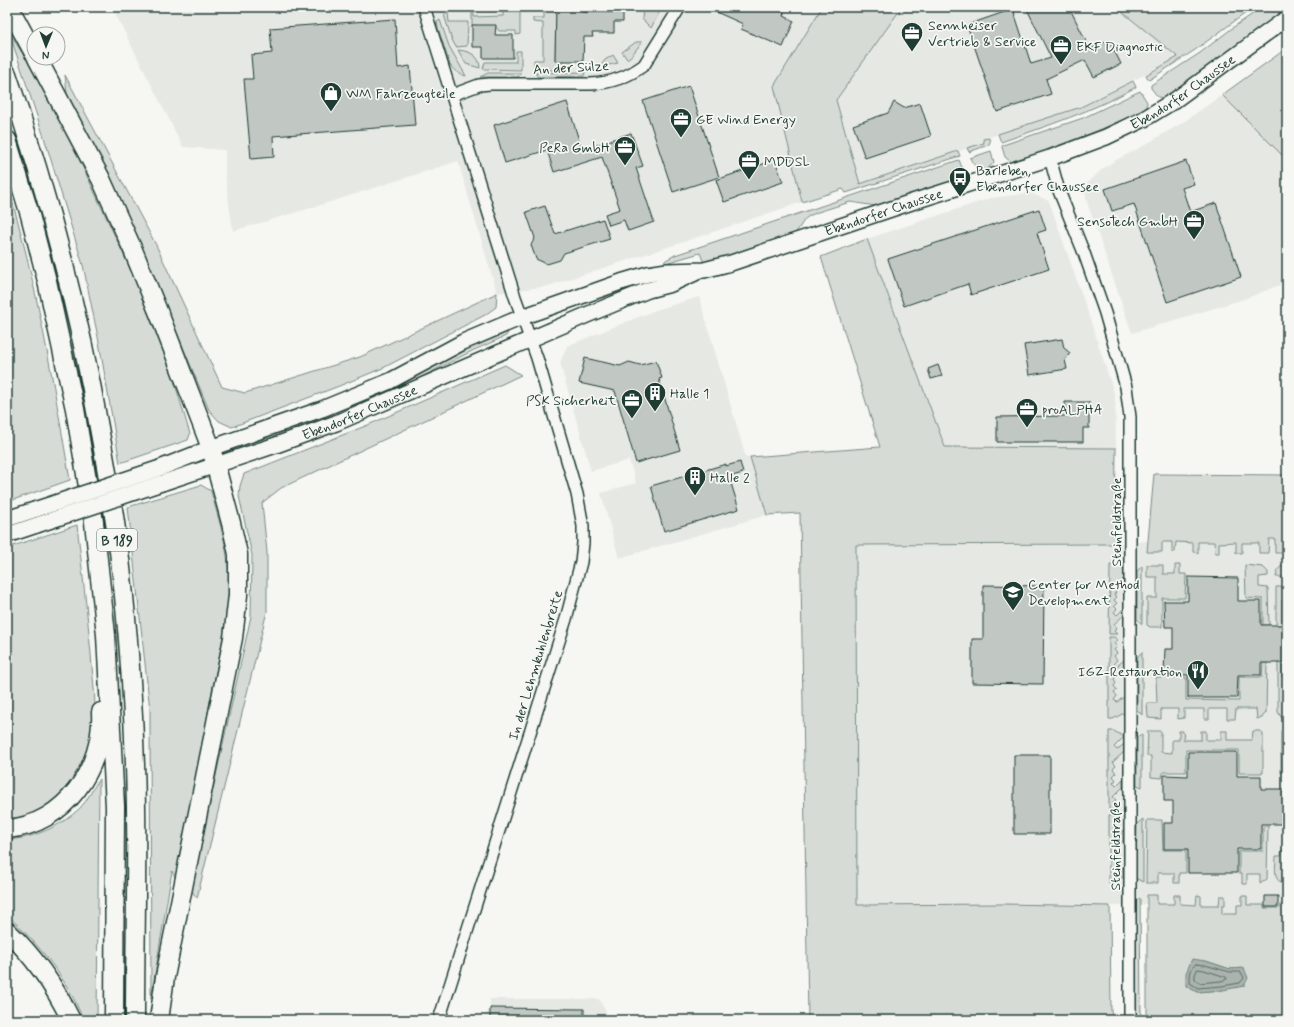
<svg xmlns="http://www.w3.org/2000/svg" width="1294" height="1027" viewBox="0 0 1294 1027" font-family="Mynerve,sans-serif">
<rect width="100%" height="100%" fill="#f6f6f2"/>
<filter id="ink" filterUnits="userSpaceOnUse"><feTurbulence type="fractalNoise" baseFrequency=".025" numOctaves="2"/><feDisplacementMap in="SourceGraphic" scale="8" xChannelSelector="R" yChannelSelector="G"/><feConvolveMatrix kernelMatrix="1 2 1 2 8 2 1 2 1" color-interpolation-filters="sRGB"/></filter>
<g filter="url(#ink)">
<path fill="#e6e8e4" d="M112,7H822L774,86L802,202L680,243L548,286L497,293L458,161L327,203L233,231L225,174V150L183,147Z
M902,7H1116L1179,57L1081,107L984,139V143L860,184L836,100Z
M1222,95L1287,160V282L1244,299L1132,333L1086,199L1085,189L1087,184L1100,171L1116,160L1136,150L1182,123Z
M1030,193L1049,201L1086,307L1115,396L1116,448L945,447L867,239L991,198Z
M699,297L746,458L750,457L767,515L619,558L601,493L636,483L629,460L591,471L560,363L567,346L656,310Z
M1287,539V905H1281L1280,908H1264V905H1238L1237,914H1222L1220,905L1147,904L1110,906L1003,904L857,905L856,545H1072L1115,544L1147,541Z
M490,999H599L610,1020H482L490,1008Z"/>
<path fill="#d6dbd6" stroke="#7a8c85" fill-rule="evenodd" d="M472,7H474V17L503,16V7H519L520,10V34L516,35V31H499L496,27L472,25Z
M544,7H556L555,60L562,61L563,70H534V60H543V23L533,22V18H544Z
M643,7H662L651,28L642,19Z
M822,7H902L836,100L860,184L958,151L960,156L846,193L843,189L802,202L774,86Z
M1116,7H1254L1195,50L1149,80L1146,75L1178,57Z
M1263,7H1287V10L1228,55L1170,95L1163,98L1158,97L1151,88V85L1200,53L1235,26Z
M448,13L449,22H468L467,46L456,47L452,40L444,15Z
M440,20L449,46L466,76C459,74 454,71 450,65L438,28L437,22Z
M9,32L41,83L67,133L133,275L172,374L190,434L188,440L120,463L99,342L83,265L44,137Z
M636,42H642L632,55L627,59L622,52Z
M1287,48V160L1222,95Z
M458,50C469,51 480,55 480,68L466,64Z
M516,51H521V70L483,69L485,62H516Z
M613,55L618,63L600,67L605,60Z
M585,72L584,76L538,77L535,73Z
M488,73H521L518,77H480Z
M65,75L156,245L222,387L245,393L360,357L497,293L496,307L485,315L383,368L339,386L232,427L219,421L209,410L136,233L67,94Z
M1133,81L1136,87C1093,111 1047,126 1001,142L998,134L1081,107Z
M1140,91L1147,102L1146,109C1104,130 1061,145 1017,160L1011,162L1005,157L1002,147L1003,145L1083,118Z
M989,138L990,143L988,145L969,152L967,148L984,143L983,139Z
M991,151L994,162L987,170C978,171 974,166 970,158Z
M959,160L963,170L960,177L957,180L876,206L850,202L818,212L809,216L805,219L795,234L740,253L704,263L700,253L662,264L666,260L675,255Z
M7,183C36,280 53,380 70,480L7,502Z
M867,239L945,447L1116,448L1115,544L856,545L857,905L1003,904L1110,906L1111,1012L1114,1020H808L800,513L767,515L750,457L880,447L821,257Z
M506,332L508,333L506,336L472,351L388,394L348,411L240,450L239,445Z
M505,365L521,375L281,488L262,503L267,552V611L197,898L191,890L251,616L252,555L239,496L240,486L244,474L368,425Z
M1154,474L1287,475V553H1275V539H1269L1268,553H1259V543H1242V553H1236V542L1219,543V553H1215L1214,542H1198V553L1193,552V543L1176,542L1175,552H1172V542H1162V552H1147Z
M201,485L211,491C217,515 226,540 228,565C232,612 218,657 210,702C199,762 188,822 177,881L172,871L151,998L150,710L128,507Z
M77,525C82,568 87,611 91,654C92,672 95,690 95,708C93,755 73,803 25,818C19,819 13,820 7,821V548Z
M1110,565H1118L1124,570V578L1114,589L1116,592L1114,595L1117,597L1114,600L1117,603L1114,606L1117,609L1114,612L1117,615L1124,608V615L1114,624L1117,628L1114,631L1117,634H1109Z
M1147,565H1163V574H1175V565H1180V574H1186L1185,598H1162V627H1150L1147,625V598H1157V577H1147Z
M1245,565L1263,567L1268,572V576L1259,577V587L1268,588L1269,625H1263V599L1246,598Z
M1142,566V624L1137,619V571Z
M1284,566H1287V600H1282V625H1276V587H1286V577H1276C1277,571 1278,567 1284,566Z
M1109,637H1114L1118,640L1114,643L1117,647L1114,650L1117,653L1114,656L1117,660L1114,663L1117,666L1124,660V669L1114,679L1116,683L1114,686L1117,690L1114,692L1117,696L1114,700L1117,702L1124,697V713L1113,719H1109Z
M1142,652V715L1137,710V660L1138,656Z
M1263,663H1267L1266,713L1262,717L1257,719L1256,709H1236L1235,719H1227V709H1209V719H1204V709H1184V718L1178,719V709H1161V719L1148,718L1147,703H1157L1156,677H1186V700L1239,701V677H1262Z
M1278,663H1282V677H1287V719L1281,717L1278,712Z
M1109,731H1114L1124,737L1114,747L1117,750L1124,744V752L1113,762L1116,766L1113,769L1116,773L1113,776L1116,780L1113,783L1116,786L1123,779V787L1113,797L1116,800L1113,803L1116,806L1113,809L1116,812H1109Z
M1148,731H1161V752L1172,753V740H1179V731H1183L1184,740H1201V731H1206V740H1221V731H1227V740H1252L1253,731H1261L1263,733V773H1239V750H1186V772H1163L1162,778L1151,777V756H1147Z
M1281,731H1287V773H1281Z
M1142,734V787L1137,785V737Z
M99,779L97,1020H83C69,981 38,943 7,915V840C34,838 60,827 80,808C88,800 93,788 99,779Z
M1109,815H1114L1116,819L1113,822L1116,825L1113,828L1116,831L1113,834L1117,837L1123,830V841L1114,849L1117,853L1113,856L1116,860L1114,863L1116,867L1114,870L1117,874L1123,867V877L1116,884H1109Z
M1143,819V882L1137,879L1136,876L1137,824Z
M1147,820H1162L1163,850H1186V873H1179V883H1174V873H1158V883H1146Z
M1263,826H1268L1267,879L1260,884V874H1247V884H1242V874H1239V851H1263Z
M1282,850H1287V874H1285V883C1272,883 1276,865 1276,856H1281Z
M1147,895H1157V904H1174V895H1180V904L1196,905L1197,895L1201,896V905H1219L1220,896H1225V905H1222V914H1237V905H1242V896H1247V905H1264V908H1280V905H1287V1020H1147ZM1206,961L1230,969L1244,968L1223,990L1197,992L1186,986Z
M1140,898L1141,1020H1136V901Z"/>
<path fill="#aab3ae" stroke="#72847d" d="M1192,959L1206,961L1230,969L1244,968L1248,978L1244,986L1223,990L1197,992L1186,986V973Z"/>
<g fill="none" stroke-linecap="round" stroke-linejoin="round">
<path stroke="#576c65" stroke-width="1" d="M1196,964L1205,965L1230,972H1241L1244,978L1240,983L1222,986L1198,988L1190,983C1190,975 1190,968 1196,964Z
M1198,969L1204,970L1226,977L1227,979L1221,981L1199,983L1195,979V975Z"/>
<path stroke="#72847d" stroke-width="4" d="M1271,7L1274,10"/>
</g>
<path fill="#c1c8c3" stroke="#1f3d34" d="M556,7H582V12H612V9H623V22H614V33H592L593,37H584L583,61H555Z
M705,7H772L785,13L784,16L794,21L783,47L741,29L743,24Z
M1026,7H1069L1090,49L1109,40L1121,64L1094,77L1085,60L1046,79L1051,94L997,112L967,25L1013,9L1031,64L1051,58Z
M395,19L398,68L410,66L415,125L273,136L274,157L251,159L244,79H253L251,55L272,53L270,28Z
M472,25H496L495,35H513V58H483V47H472Z
M689,86L719,177L673,192L643,101Z
M567,102L582,150L631,133L643,166L636,168L654,222L628,231L624,220L609,225L605,214L620,209L602,157L554,172L547,150L505,163L494,125Z
M894,102L904,108L920,103L931,136L865,158L853,125L888,113Z
M775,160L783,182L724,202L716,180Z
M1186,161L1194,184L1182,188L1190,212L1216,203L1241,277L1167,302L1134,204L1112,211L1105,189Z
M545,206L555,234L603,219L610,239L564,253L560,260L547,264L536,259L531,245L535,238L526,212Z
M1039,209L1046,230L1037,233L1049,269L971,295L968,284L904,306L888,259Z
M1062,339L1064,348L1070,353L1065,360L1067,369L1029,375L1024,345Z
M585,358L620,366L629,362L640,365L656,361L662,378L659,379L680,450L636,463L615,391L579,383Z
M938,365L942,376L931,379L928,369Z
M1065,402H1089V428H1083V442H997V417L1065,416Z
M740,462L743,473L729,477L739,509L664,531L651,486L726,464V466Z
M1188,577L1238,578V601H1261V625H1287V663H1261V675H1238L1237,698H1188V675L1164,674L1165,649H1173V627H1165L1164,601H1188Z
M983,585L1044,586L1043,684L972,683V639H983Z
M1188,752H1237V776H1261V789H1287V824H1261V849H1237V873H1188V849H1164V823H1173V801H1164V775L1188,776Z
M1014,755H1050V834H1014Z
M1265,896H1278V907H1265Z
M490,1008L584,1009V1020H490Z"/>
<g fill="none" stroke-linecap="round" stroke-linejoin="round">
<g stroke="#1f3d34" stroke-width="14">
<path id="minor" d="M424,7L515,297L537,358L577,494L583,526V543L581,562L566,619L439,1020
M452,95L479,85L490,84H591C611,83 628,77 644,65L680,7
M1050,158L1059,191L1084,253L1105,313L1126,387L1130,417V1020"/>
</g>
<g stroke="#1f3d34" stroke-width="18">
<g id="secondary">
<path id="s1" d="M160,468L211,448L322,409L390,381L463,342L522,317L621,282L648,274L667,271L704,270L731,263L912,202L1050,158L1106,137L1144,119L1175,100L1287,18"/>
<path id="s2" d="M162,483L276,445L336,423L589,314L648,290L671,284L695,273"/>
<path d="M7,519L34,510"/>
<path d="M7,535L37,525"/>
</g>
</g>
<g stroke="#1f3d34" stroke-width="21">
<path id="trunk" d="M9,7L34,53
M37,58L101,179L133,250L162,321L211,448L231,523L238,554V595L233,638L165,977L159,1020
M7,74C47,191 79,311 100,433C110,487 119,541 124,596C131,666 135,737 136,808C137,878 135,949 135,1020
M7,140L30,215L47,281L75,409L94,522L106,635L115,806L114,1020
M7,829C65,825 104,767 101,712
M7,931C34,956 55,987 71,1020"/>
</g>
<use href="#minor" stroke="#f6f6f2" stroke-width="11"/>
<use href="#secondary" stroke="#f6f6f2" stroke-width="15"/>
<use href="#trunk" stroke="#f6f6f2" stroke-width="18"/>
<g stroke="#1f3d34" stroke-width="18" stroke-linecap="butt">
<path id="secondary-bridge" d="M34,510L160,468
M37,525L162,483"/>
</g>
<use href="#secondary-bridge" stroke="#f6f6f2" stroke-width="15"/>
</g>
</g>
<defs>
<g id="office-pin" transform="scale(1.15)"><path d="M0 17L-7.5 6A9.5 9.5 0 1 1 7.5 6Z" fill="#1f3d34" stroke="#f6f6f2"/><path d="M-6-3h4V-5.5h4V-3h4V5H-6ZM-1-4.5V-3h2v-1.5ZM-6 0V1H6V0Z" fill="#fff"/></g>
<g id="shop-pin" transform="scale(1.15)"><path d="M0 17L-7.5 6A9.5 9.5 0 1 1 7.5 6Z" fill="#1f3d34" stroke="#f6f6f2"/><path d="M-5-2.5h2.3a2.7 3.5 0 0 1 5.4 0H5L5.5 6h-11ZM-1.5-2.5h3a1.5 2.3 0 0 0-3 0Z" fill="#fff"/></g>
<g id="bus-pin" transform="scale(1.15)"><path d="M0 17L-7.5 6A9.5 9.5 0 1 1 7.5 6Z" fill="#1f3d34" stroke="#f6f6f2"/><path d="M-5-6H5V4H4V6H2V4H-2V6H-4V4H-5ZM-3.5-4V0h7V-4ZM-3.5 1.2v1.5H-2V1.2ZM2 1.2v1.5H3.5V1.2Z" fill="#fff"/></g>
<g id="building-pin" transform="scale(1.15)"><path d="M0 17L-7.5 6A9.5 9.5 0 1 1 7.5 6Z" fill="#1f3d34" stroke="#f6f6f2"/><path d="M-4-6H4V6H1V3H-1V6H-4ZM-2.5-4.3h1.7v1.8h-1.7ZM.8-4.3h1.7v1.8H.8ZM-2.5-1h1.7V.8h-1.7ZM.8-1h1.7V.8H.8Z" fill="#fff"/></g>
<g id="university-pin" transform="scale(1.15)"><path d="M0 17L-7.5 6A9.5 9.5 0 1 1 7.5 6Z" fill="#1f3d34" stroke="#f6f6f2"/><path d="M0-5L7-2L0 1L-7-2ZM-4 1L0 2.5L4 1V4Q0 6-4 4Z" fill="#fff"/></g>
<g id="restaurant-pin" transform="scale(1.15)"><path d="M0 17L-7.5 6A9.5 9.5 0 1 1 7.5 6Z" fill="#1f3d34" stroke="#f6f6f2"/><path d="M-5-6h1v4h1v-4h1v4h1v-4h1v5L-1.5 .5V6h-2V.5L-5-1ZM5-6V6H3V1.5H1.5Q1.5-4 5-6Z" fill="#fff"/></g>
</defs>
<g fill-rule="evenodd">
<use href="#office-pin" x="912" y="33"/>
<use href="#office-pin" x="1061" y="46"/>
<use href="#shop-pin" x="331" y="93"/>
<use href="#office-pin" x="681" y="119"/>
<use href="#office-pin" x="625" y="147"/>
<use href="#office-pin" x="749" y="161"/>
<use href="#bus-pin" x="960" y="178"/>
<use href="#office-pin" x="1194" y="221"/>
<use href="#building-pin" x="655" y="393"/>
<use href="#office-pin" x="632" y="400"/>
<use href="#office-pin" x="1027" y="409"/>
<use href="#building-pin" x="695" y="477"/>
<use href="#university-pin" x="1013" y="592"/>
<use href="#restaurant-pin" x="1198" y="671"/>
</g>
<g text-anchor="middle" stroke-width="3.5" stroke-linejoin="round" paint-order="stroke">
<rect fill="#f6f6f2" stroke="#60746d" stroke-width="1" x="97" y="529" width="40" height="22" rx="3"/>
<g font-size="13" font-weight="bold" fill="#1f3d34">
<text x="117" y="545">B 189</text>
</g>
<g font-size="14" fill="#1f3d34" stroke="#f6f6f2" text-anchor="start">
<text x="928" y="30">Sennheiser<tspan x="928" dy="16">Vertrieb &amp; Service</tspan></text>
<text x="1076" y="51">EKF Diagnostic</text>
<text x="346" y="98">WM Fahrzeugteile</text>
<text x="696" y="124">GE Wind Energy</text>
<text x="610" y="152" text-anchor="end">PeRa GmbH</text>
<text x="764" y="166">MDDSL</text>
<text x="976" y="175">Barleben,<tspan x="976" dy="16">Ebendorfer Chaussee</tspan></text>
<text x="1178" y="226" text-anchor="end">SensoTech GmbH</text>
<text x="670" y="398">Halle 1</text>
<text x="616" y="405" text-anchor="end">PSK Sicherheit</text>
<text x="1042" y="414">proALPHA</text>
<text x="710" y="482">Halle 2</text>
<text x="1028" y="589">Center for Method<tspan x="1028" dy="16">Development</tspan></text>
<text x="1182" y="676" text-anchor="end">IGZ-Restauration</text>
</g>
<g font-size="14" fill="#1f3d34" stroke="#f6f6f2">
<text transform="translate(571 67) rotate(-3)" y="5">An der Sülze</text>
<text dy="5" stroke="none"><textPath href="#s1" startOffset="1095">Ebendorfer Chaussee</textPath></text>
<text dy="5" stroke="none"><textPath href="#s1" startOffset="771">Ebendorfer Chaussee</textPath></text>
<text dy="5" stroke="none"><textPath href="#s2" startOffset="210">Ebendorfer Chaussee</textPath></text>
<text transform="translate(1116 522) rotate(-90)" y="5">Steinfeldstraße</text>
<text transform="translate(535 665) rotate(-73)" y="5">In der Lehmkuhlenbreite</text>
<text transform="translate(1115 846) rotate(-90)" y="5">Steinfeldstraße</text>
</g>
</g>
<rect width="1294" height="1027" fill="none" stroke="#f6f6f2" stroke-width="24"/>
<rect x="12" y="12" width="1270" height="1003" fill="none" stroke="#1f3d34" stroke-width="1.5" filter="url(#ink)"/>
<g transform="translate(46 46) rotate(181)"><circle r="19" fill="#f6f6f2" stroke="#a0aca6"/>
<path d="M0-3L7 15L0 10L-7 15Z" fill="#1f3d34"/>
<text y="-6" font-size="11" font-weight="bold" text-anchor="middle" fill="#1f3d34">N</text>
</g>
</svg>
